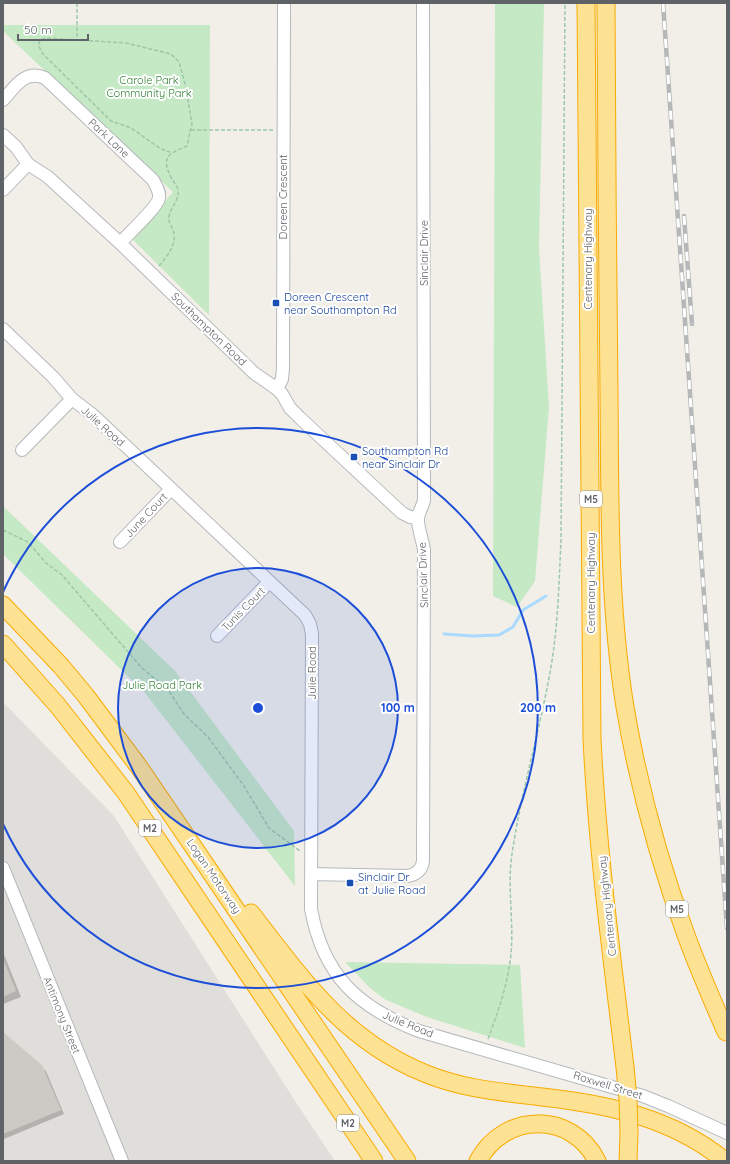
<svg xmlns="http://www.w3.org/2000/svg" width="730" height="1164" viewBox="0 0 730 1164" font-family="Quicksand,sans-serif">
<rect width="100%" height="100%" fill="#f1efe8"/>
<path fill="#e0deda" d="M3,702L114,816L295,1101L335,1161H3Z"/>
<path fill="#c5e8c5" d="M495,3H544L539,248L549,407L535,581L517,607L493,596Z
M3,25H210L209,315L132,239L173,192L3,31Z
M3,506L175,671L294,831L295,886L145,693L3,554Z
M345,962L520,965L525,1048L427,1017L386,1000L370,988Z"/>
<path fill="#0003" d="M3,952L21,997L3,1004Z
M3,1033L46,1071L64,1114L4,1139Z"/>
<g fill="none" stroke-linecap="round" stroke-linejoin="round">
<path stroke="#aadaff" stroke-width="3" d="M444,634L473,636L499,635L513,627L523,610L546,596"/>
</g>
<path fill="#cccac5" d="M3,958L16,991L3,997Z
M3,1032L42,1065L61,1110L3,1134Z"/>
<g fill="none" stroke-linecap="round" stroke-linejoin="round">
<g stroke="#b5b8bc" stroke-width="14">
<path id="minor" d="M3,100C15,87 25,69 45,78L153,180C156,186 160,191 159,198C157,208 128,234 120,243
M3,135L16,147L28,164L48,177L120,243L254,373L277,389L282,394L290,408L300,418L402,513L410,517L418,518
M3,190L28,164
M3,329L53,377L72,399L93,415L305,615L310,624L312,634L311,909C323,975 357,1007 419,1031L643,1096L668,1106L727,1133
M277,389L282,379L283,368L284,3
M22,450L72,399
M120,542L171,489
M217,636L269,582
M3,868L122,1161
M311,874L407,876C416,875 422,870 423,861L424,550C423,542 417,525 418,518C419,511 423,506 424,500L423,3"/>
</g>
<g stroke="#f9ab00" stroke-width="19">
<path id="highway" d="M586,3L592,738C597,848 612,958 625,1067
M606,3C607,133 607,262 609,392C610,497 608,602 625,707C638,784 659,861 686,935C698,968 712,1000 726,1032
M3,605L61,666L86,696L139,767L407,1161
M3,644L58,706L126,793L374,1161
M251,913C302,979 344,1040 424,1073C462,1089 502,1092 542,1097C607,1104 673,1118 725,1161
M478,1161C504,1112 572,1111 597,1161
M628,1161L629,1133"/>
</g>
<path stroke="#9cc7a9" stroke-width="1.5" stroke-dasharray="4 2" stroke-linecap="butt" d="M77,3V39
M191,130H274
M159,266C167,256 178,244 173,230C171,225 168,222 169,216C171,207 180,199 178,190C177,186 174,182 172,179C160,157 168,154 187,146L192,123L185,84L179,62L171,54L126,43L45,38C35,41 39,47 43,54L111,121L131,128L161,149L170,152
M3,530L28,542L46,563L62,575L141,667L169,691L184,714L208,737L244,786L269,828L300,851
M488,1039C498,1012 508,984 511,954C514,921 507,887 512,854C521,792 540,730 551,667C558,626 559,582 561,540L565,3"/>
<use href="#minor" stroke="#fff" stroke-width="12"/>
<use href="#highway" stroke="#fde293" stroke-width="17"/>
<g stroke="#b6b7b8" stroke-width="4.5">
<path id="rail" d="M663,3L727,928
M684,216L692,324"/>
</g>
<use href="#rail" stroke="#fff" stroke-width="3" stroke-dasharray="9" stroke-linecap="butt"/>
<g stroke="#f9ab00" stroke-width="19" stroke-linecap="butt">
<path id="highway-bridge" d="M625,1067L628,1099L629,1133"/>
</g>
<use href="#highway-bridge" stroke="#fde293" stroke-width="17"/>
</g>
<circle cx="258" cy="708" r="140" fill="#1d4ed8" fill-opacity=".12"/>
<g fill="none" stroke="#1d4ed8" stroke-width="2">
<circle cx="258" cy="708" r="140"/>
<path d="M3 592A280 280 0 1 1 3 824"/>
</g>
<g fill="#1a4fb4" stroke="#fff" stroke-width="1.5">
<rect x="272" y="299" width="8" height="8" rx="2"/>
<rect x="350" y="453" width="8" height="8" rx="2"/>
<rect x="346" y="879" width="8" height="8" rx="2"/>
</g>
<g text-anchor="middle" stroke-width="4" stroke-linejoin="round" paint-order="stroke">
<g fill="#fff" stroke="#8f9295" stroke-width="1">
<rect x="580" y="491" width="22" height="16" rx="3"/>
<rect x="139" y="820" width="22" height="16" rx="3"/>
<rect x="666" y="901" width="22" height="16" rx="3"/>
<rect x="337" y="1115" width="22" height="16" rx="3"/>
</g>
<g font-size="10" font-weight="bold" fill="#5f6368">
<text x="591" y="503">M5</text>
<text x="150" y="832">M2</text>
<text x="677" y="913">M5</text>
<text x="348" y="1127">M2</text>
</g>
<g font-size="11" fill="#348238" stroke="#fff">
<text x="149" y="84">Carole Park<tspan x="149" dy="13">Community Park</tspan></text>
<text x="162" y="689">Julie Road Park</text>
</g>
<g font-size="11" fill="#5f6368" stroke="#fff">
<text transform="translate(109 138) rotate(43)" y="4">Park Lane</text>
<text transform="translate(283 197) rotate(-90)" y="4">Doreen Crescent</text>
<text transform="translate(424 253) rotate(-90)" y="4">Sinclair Drive</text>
<text transform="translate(588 259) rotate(-90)" y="4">Centenary Highway</text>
<text transform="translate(209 329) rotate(44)" y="4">Southampton Road</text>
<text transform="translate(103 426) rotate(42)" y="4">Julie Road</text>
<text transform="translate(146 515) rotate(-47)" y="4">June Court</text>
<text transform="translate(423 575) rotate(-92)" y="4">Sinclair Drive</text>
<text transform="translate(591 583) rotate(-90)" y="4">Centenary Highway</text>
<text transform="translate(243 609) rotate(-46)" y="4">Tunis Court</text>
<text transform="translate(312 673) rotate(-90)" y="4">Julie Road</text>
<text transform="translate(214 876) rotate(56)" y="4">Logan Motorway</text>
<text transform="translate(607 906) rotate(-96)" y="4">Centenary Highway</text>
<text transform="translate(62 1015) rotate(68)" y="4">Antimony Street</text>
<text transform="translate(408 1024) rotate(22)" y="4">Julie Road</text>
<text transform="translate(608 1085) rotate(17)" y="4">Roxwell Street</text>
</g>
<g font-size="11" fill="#164399" stroke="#fff" text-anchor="start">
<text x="284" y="301">Doreen Crescent<tspan x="284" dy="13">near Southampton Rd</tspan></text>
<text x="362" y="455">Southampton Rd<tspan x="362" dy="13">near Sinclair Dr</tspan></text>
<text x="358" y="881">Sinclair Dr<tspan x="358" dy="13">at Julie Road</tspan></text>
</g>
</g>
<circle cx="258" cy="708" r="6" fill="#1d4ed8" stroke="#fff" stroke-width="2"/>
<g font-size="12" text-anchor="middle" font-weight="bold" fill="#1d4ed8" stroke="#fff" stroke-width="4" stroke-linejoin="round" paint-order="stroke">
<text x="398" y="712">100 m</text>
<text x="538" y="712">200 m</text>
</g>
<rect width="730" height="1164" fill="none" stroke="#5f6368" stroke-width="8"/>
<path d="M18 34v6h70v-6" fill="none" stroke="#5f6368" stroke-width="2"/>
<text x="24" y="34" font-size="12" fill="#5f6368" stroke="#ffffff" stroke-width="3" paint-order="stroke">50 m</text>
</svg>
